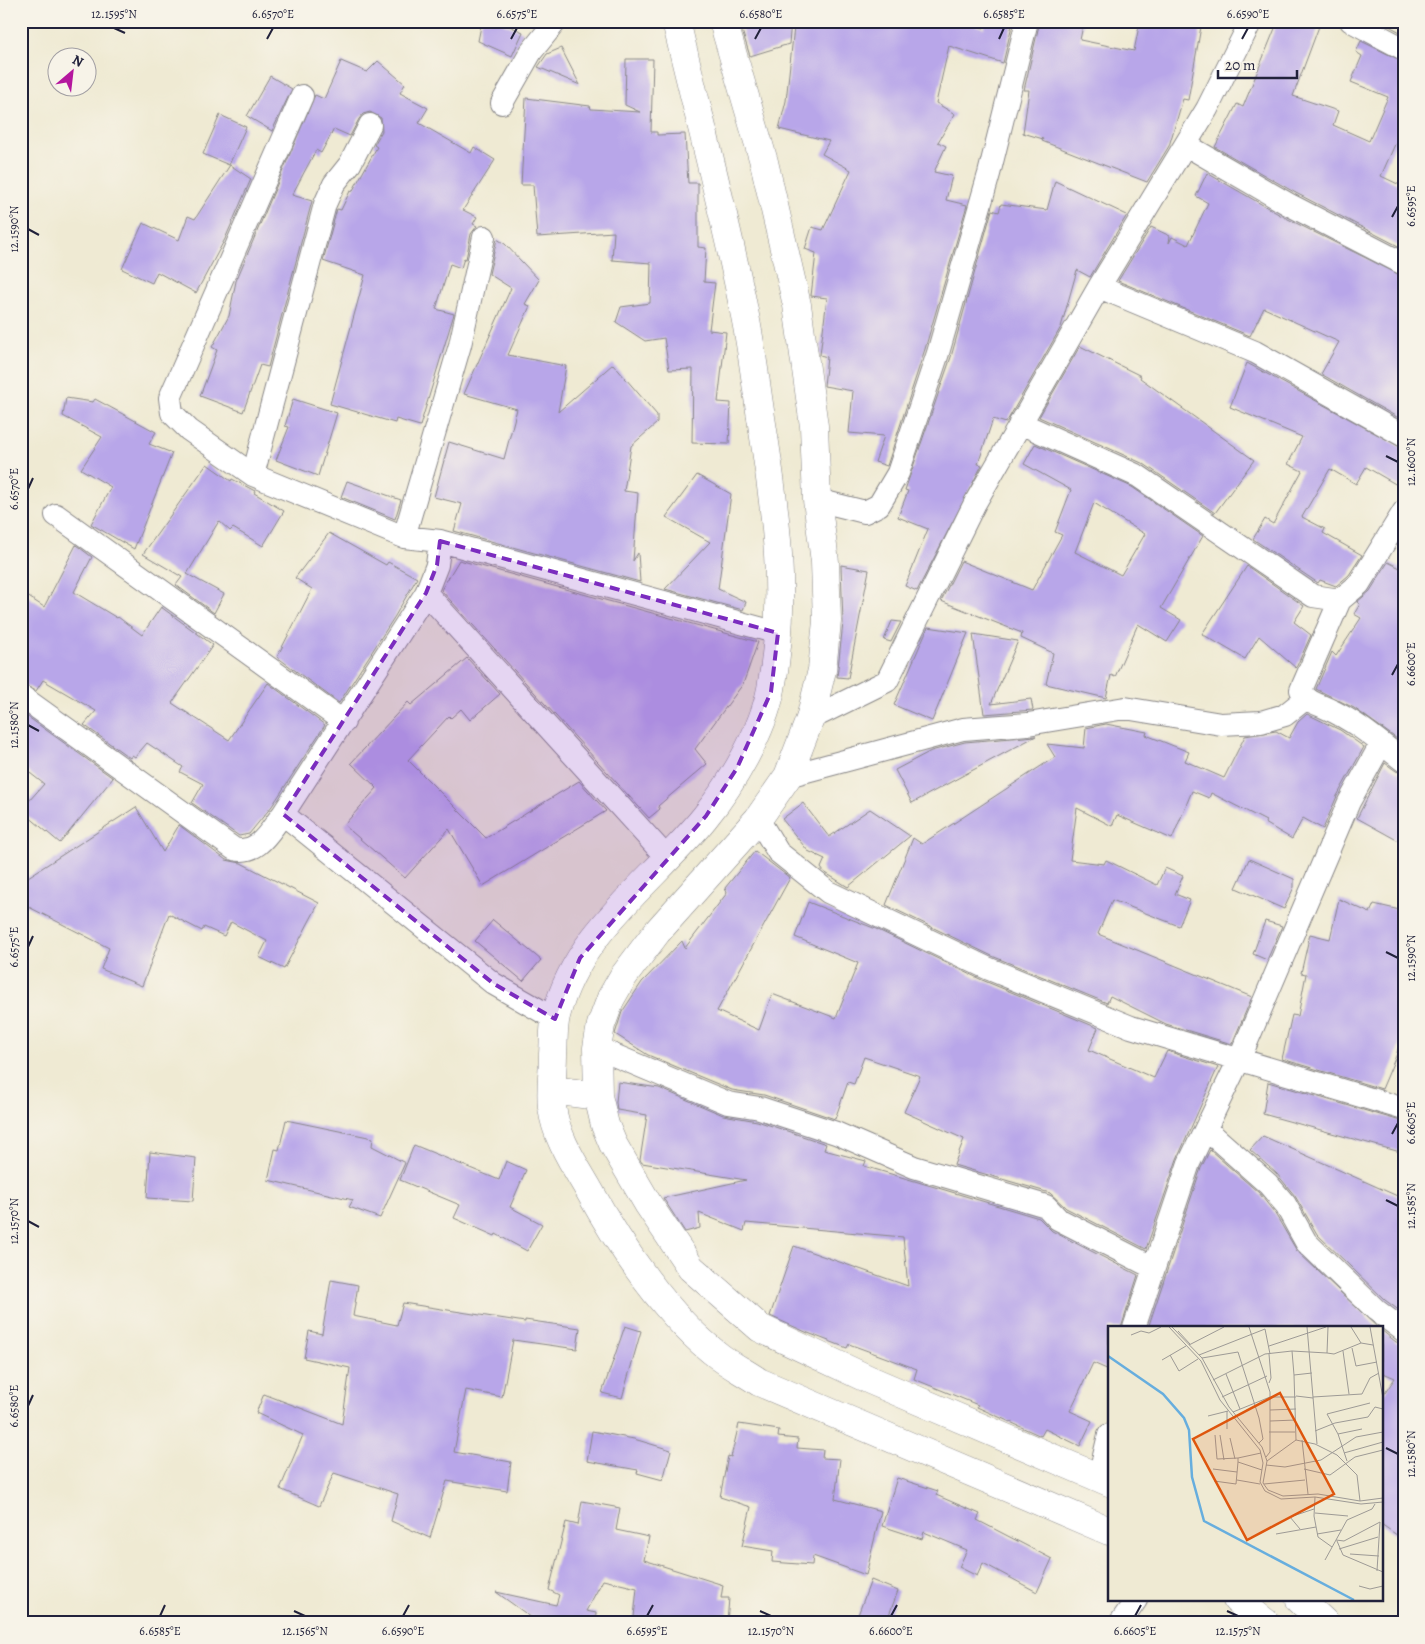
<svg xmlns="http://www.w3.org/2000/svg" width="1425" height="1644" viewBox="0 0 1425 1644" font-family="Alegreya,serif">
<rect width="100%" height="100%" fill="#f7f3e8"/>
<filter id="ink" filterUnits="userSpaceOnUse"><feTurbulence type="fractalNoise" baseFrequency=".02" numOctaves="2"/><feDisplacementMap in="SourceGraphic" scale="10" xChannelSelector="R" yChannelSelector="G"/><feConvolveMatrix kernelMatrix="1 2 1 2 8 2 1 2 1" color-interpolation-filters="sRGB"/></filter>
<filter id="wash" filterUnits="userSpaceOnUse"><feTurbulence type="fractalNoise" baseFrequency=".0096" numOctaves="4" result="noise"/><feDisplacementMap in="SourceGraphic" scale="20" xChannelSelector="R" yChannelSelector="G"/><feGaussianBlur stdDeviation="1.12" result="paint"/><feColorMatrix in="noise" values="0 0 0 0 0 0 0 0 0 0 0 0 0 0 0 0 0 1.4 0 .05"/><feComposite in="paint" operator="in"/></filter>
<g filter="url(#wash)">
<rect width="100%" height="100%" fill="#efead3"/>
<g id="blocks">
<path fill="#b8a6e9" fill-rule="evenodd" d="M482,21H498L523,32L512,56L478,41Z
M739,21H791L789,44L750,56Z
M830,21H961L984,28L985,21H1013L1003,63L949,46L936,103L955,114L938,142L946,146L934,172L952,176L946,200L967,205L925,349L887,466L875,462L884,436L849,433L853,391L824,386L827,357L820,355L827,298L811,296L816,253L805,249L812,227L823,230L851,170L822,154L829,141L779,129L786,101L794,27H829Z
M1040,21H1084L1080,40L1134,51L1140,21H1202L1188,100L1183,99L1169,146L1147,182L1042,141L1043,139L1023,133L1029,90H1024Z
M1278,21H1321L1293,96L1338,111L1333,125L1369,141L1388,97L1351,82L1362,56L1356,52L1361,41L1404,62V124L1381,176L1404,187V249L1294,192L1215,147L1237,104L1243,107Z
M1380,21H1404V34Z
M561,48L580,85L538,67L547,54Z
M626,59H653L651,132H657V135L685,134L688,183H698V247L706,248L704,282L715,283L709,330L726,332L718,402L731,403L729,444L692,443L693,369L669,370L664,338L645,341L616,322L621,307L650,303L651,263L612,260L614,232L537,237L533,185H521L526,98L590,106L591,109L640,112L625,105Z
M341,61L367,72L378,61L405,84L400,93L428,108L419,123L471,153L474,147L495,160L463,210L477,217L473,224L477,226L471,234L466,259L464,258L461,268L450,264L436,309L454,314L420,426L396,419L395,423L330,404L365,275L323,261L337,209L341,210L350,191L352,192L377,147L374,145L382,131L381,118L370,112L363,114L359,119L350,136L334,129L321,153L316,150L292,195L312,201L268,367L260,365L243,412L200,396L217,350L212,347L229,316L236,281L315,95L324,99Z
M270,76L292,89L272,131L247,116Z
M220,115L246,127L229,165L203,154Z
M230,165L251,179L225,239L196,293L157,272L152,283L122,269L143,223L179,240L188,216L195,219Z
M1207,173L1282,216L1404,277V421L1321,374L1339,342L1264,308L1250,336L1118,281L1151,227L1170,236L1169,243L1172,237L1188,245L1208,203L1196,196Z
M1055,181L1127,215L1090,277L1077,270L1061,327L1006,423L993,419L978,464L982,465L917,591L905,586L928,529L898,517L908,491L905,490L951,357L992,210L999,212L1001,204L1047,210Z
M497,239L505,244L539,280L525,304L530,306L508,355L566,366L558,412L613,364L657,415V423L631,446L624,491L638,493L633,561L638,553L640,582L454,531L462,504L434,497L449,442L504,459L517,409L464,394L511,288L489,274Z
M1080,346L1141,376L1140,378L1254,460L1215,513L1144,464L1039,417Z
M1247,363L1404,449V489L1366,467L1356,484L1330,469L1302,517L1325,529L1323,533L1362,555L1349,575L1336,586L1320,580L1318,583L1253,539L1265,519L1273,524L1302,471L1288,464L1302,437L1230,407Z
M66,398L93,402L95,399L156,432L149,444L172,453L134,549L91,524L111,487L81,469L102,437L63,416Z
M293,399L337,413L318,476L276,460L289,427L285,426Z
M1035,444L1132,487L1203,536L1161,608L1181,620L1167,642L1138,624L1115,677L1111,675L1106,698L1046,684L1053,653L1021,638L1022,633L941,601L961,561L1032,590L1062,535L1055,532L1071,490L1024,464ZM1094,503L1145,534L1121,575L1075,552Z
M207,464L231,481L232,479L255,491L254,493L284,511L263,546L233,528L230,531L219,521L187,574L224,594L214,613L176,585L182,577L143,554Z
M697,475L731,494L718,589L746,602L743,610L665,589L710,542L666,517Z
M347,481L401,500L395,519L341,497Z
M329,533L386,565L388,562L417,578L395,616L339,703L277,657L312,589L295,578Z
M76,545L92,557L74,592L117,618L118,617L142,635L161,607L213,645L172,703L229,740L268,683L325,725L272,806L249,834L239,836L192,803L203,784L180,772L183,767L147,743L135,757L132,755L130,758L84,725L96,711L43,680L36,691L21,683V592L44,607Z
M459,560L758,642L743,684L695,749L707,764L658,806L660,809L649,818L441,590Z
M1388,562L1404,570V744L1354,708L1316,689L1332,652L1336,656L1361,618L1354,614L1360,604L1357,602L1370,591Z
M841,565L869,570L848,678L837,677L843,623Z
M1247,566L1304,606L1294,622L1311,635L1296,668L1259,636L1245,659L1202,634Z
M892,621L901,622L891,642L884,640Z
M928,627L968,633L932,721L894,705Z
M973,634L1018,641L991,704L1031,699L1033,710L984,714Z
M467,658L500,694L470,720L461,709L451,718L449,716L408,760L486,838L579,781L606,811L483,886L449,829L405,878L344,825L377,788L351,763L408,702L411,705Z
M21,712L113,778L60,843L21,810L44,784L21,766Z
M1307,714L1340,730L1364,747L1337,796L1323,829L1303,818L1292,839L1265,823L1266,821L1211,793L1209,798L1192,791L1172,839L1117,815L1112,826L1077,808L1070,860L1104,864L1106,860L1157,885L1165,868L1183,876L1175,894L1190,900L1179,926L1112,900L1098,934L1252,997L1232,1044L1166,1024L1110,996L1107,1003L992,956L886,905L913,838L922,844L1055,757L1047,744L1084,748L1086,728L1106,724L1147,732L1146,735L1189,752L1185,761L1224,778L1245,736L1276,731L1289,738L1298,722Z
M1036,736L912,803L895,770L931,751L965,742Z
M1385,763L1396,771L1404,774V844L1357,818Z
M803,803L829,837L870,809L910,836L848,887L824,872L821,868L825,859L808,851L782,819Z
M136,807L163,852L179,825L226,860L241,863L319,903L284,969L259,957L267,941L231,922L224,936L204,927L202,931L169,914L142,986L101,969L109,948L21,903V885L25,879Z
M755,851L790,878L717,1011L759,1030L772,994L836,1018L858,963L795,937L808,902L876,929L982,980L1098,1028L1089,1050L1154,1078L1167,1051L1218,1067L1177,1159L1146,1249L1066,1208L1050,1193L954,1165L964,1139L904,1112L920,1076L864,1057L854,1084L848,1082L835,1119L764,1095L732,1090L648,1055L615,1034L622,1012L642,982L682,941L685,948L727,893L725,888Z
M1249,859L1294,879V887L1284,909L1236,888Z
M1339,899L1370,913L1374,904L1404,911V1029L1396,1056L1382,1089L1282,1059L1292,1015L1298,1016L1306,974L1301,973L1310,934L1330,939Z
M493,920L541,960L523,981L475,941Z
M1265,921L1282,926L1267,960L1253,954Z
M618,1082L659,1088L723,1115L757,1121L826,1144L824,1150L866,1161L864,1166L1039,1218L1052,1231L1138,1275L1121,1328H1109V1370L1093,1363L1070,1411L1092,1421L1080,1446L1045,1429L1041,1436L977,1407L978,1405L914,1379L917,1369L849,1344L847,1348L808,1333L770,1316L794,1246L908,1286L903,1237L746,1223L744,1231L699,1213L700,1228L685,1232L663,1198L746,1180L642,1163L640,1160L647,1115L617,1110L616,1102Z
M1268,1082L1404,1122V1153L1263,1114Z
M286,1120L373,1138L372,1146L405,1163L380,1218L349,1207L353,1200L268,1180L275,1149L279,1150Z
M1263,1136L1404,1199V1314L1385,1300L1317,1234L1295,1196L1277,1174L1250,1150Z
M414,1145L499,1180L506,1161L526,1170L510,1207L542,1224L527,1251L496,1234L495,1236L454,1218L460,1205L400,1180Z
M1210,1150L1259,1193L1274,1212L1297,1251L1378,1328H1148L1201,1168Z
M150,1152L196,1158L193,1201L147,1198Z
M331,1280L358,1285L353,1316L397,1325L403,1303L525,1322V1320L580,1328L577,1349L513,1340L502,1397L466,1390L454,1452L511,1462L507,1491L447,1481L430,1538L391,1521L398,1494L334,1473L319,1506L280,1489L303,1435L256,1413L264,1394L342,1424L350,1368L304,1358L309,1331L322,1334Z
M625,1326L641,1331L622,1398L602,1393Z
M1381,1330L1396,1342L1404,1344V1540L1381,1524V1399L1395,1378L1381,1372Z
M739,1424L779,1430L778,1437L798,1439L797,1448L823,1450L822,1458L840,1459L835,1499L881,1511L866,1575L813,1556L812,1565L772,1562L773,1551L742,1546L751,1507L720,1497L728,1456L731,1457Z
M592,1431L634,1439L671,1450L663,1480L637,1473L638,1470L587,1461Z
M897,1478L938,1491L936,1495L980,1514L977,1520L1052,1559L1037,1592L983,1563L977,1576L959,1567L967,1550L924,1532L922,1539L882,1526Z
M582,1501L620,1508L616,1530L649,1537L644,1560L723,1585L721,1598H729L727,1623H685L634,1617L637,1588L603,1580L586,1611L596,1613L595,1623H539L496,1592L556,1605L559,1595L549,1590L566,1522L578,1525Z
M871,1580L898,1591L886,1623H855Z"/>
</g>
</g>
<g filter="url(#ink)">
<use href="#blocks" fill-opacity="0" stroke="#888687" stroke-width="1"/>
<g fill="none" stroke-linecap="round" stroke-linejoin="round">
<g stroke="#888687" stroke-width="24">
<path id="street" d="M1351,21L1404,49
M502,103L531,52L556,21
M1186,145L1288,204L1404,264
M1099,287L1255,352L1404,436
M1020,423L1138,476L1313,596L1340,600
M253,475L325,204L334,184L350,164L370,125
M817,500L865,512L879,505L898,473L938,353L989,174L1027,21
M1404,511L1359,584L1340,600L1301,690C1306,701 1315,703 1326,708C1356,721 1378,741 1404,761
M56,515L344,722
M404,537L460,345L484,237
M440,541L778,633
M426,593L667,858
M21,696L234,849C259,855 269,831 283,814L426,593L437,565L440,541L404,537L253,475L189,430L172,413L170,398L302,96
M810,719L887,681L975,503L1099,287L1207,109L1251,21
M788,776L963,729L1028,724L1125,708L1221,724L1261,722L1285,715L1305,699
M283,814L494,984L555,1019
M758,819L778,852L828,892L987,968L1131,1027L1404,1109
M597,1048L728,1103L760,1108L836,1133L914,1167L1046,1206L1058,1219L1154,1268
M1207,1130L1268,1184L1285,1204L1306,1242L1376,1310L1404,1331
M1134,1328L1189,1163L1239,1060L1349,802L1381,744
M1099,1477L1109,1435
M1120,1623L1136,1600"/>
</g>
<g stroke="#888687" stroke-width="29">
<path id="secondary" d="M676,21C699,118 725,214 744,311C752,348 756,386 762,424C776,512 788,600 771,689C763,731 732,784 705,817C654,881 576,932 556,1016C553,1028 554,1042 553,1054C553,1071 550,1090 552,1107C556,1138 574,1164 589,1190C620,1247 668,1318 720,1357C732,1366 746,1373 759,1382L1109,1531
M723,21L764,162L797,305L814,426L817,500L825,562L827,621L822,670L810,719L788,776L758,819L657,932L623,977L611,998L601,1025L597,1048L598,1096L605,1125L613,1144L648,1204L691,1268L760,1328L870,1380L1109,1482
M552,1090L598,1096
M1237,1600L1266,1623
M1300,1600L1325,1623"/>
</g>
<use href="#street" stroke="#fff" stroke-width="22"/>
<use href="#secondary" stroke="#fff" stroke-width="28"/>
</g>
</g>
<path fill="#7b2cbf" fill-opacity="0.2" stroke="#7b2cbf" stroke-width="4" stroke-dasharray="10 6" stroke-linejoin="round" d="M440,541L778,633L771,692L737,768L706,816L580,958L555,1019L494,984L283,814L426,593L437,565Z"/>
<path fill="none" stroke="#22223b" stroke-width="2" d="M114,28L125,33M267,39L273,28M511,39L517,28M755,39L761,28M999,39L1004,28M1242,39L1248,28M1392,217L1398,206M28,229L39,235M1386,456L1398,462M28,489L33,478M1392,675L1398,664M28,725L39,731M28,947L33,936M1386,952L1398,958M1392,1134L1398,1123M1386,1200L1398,1206M28,1221L39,1227M28,1406L33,1395M1386,1448L1398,1454M294,1611L305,1616M760,1611L771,1616M1227,1611L1238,1616M160,1616L165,1605M403,1616L409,1605M647,1616L653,1605M891,1616L897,1605M1135,1616L1141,1605"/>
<g transform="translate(1108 1326)">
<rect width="275" height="275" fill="#efead3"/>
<path fill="none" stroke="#67aede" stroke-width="2.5" d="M0,30L55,68L76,92L81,104L84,151L96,195L246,274"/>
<path fill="none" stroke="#9d9a96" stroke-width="1" d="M61,1L93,35L112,74L152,124L155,137L152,156L157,165L173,173L207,171L253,178L275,176M64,1L94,32L121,81L154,121L159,135L155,157L160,164L175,170L210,168L252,175L275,172M141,1L162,66V126L158,131M199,1L209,118M243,1L253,17L265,19M262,1L275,72M70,5L82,18M23,9L33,5L41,7L53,1M81,19L116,1M161,20L218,1M244,22L248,40L269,36M184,25L186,49M235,25L241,68M219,27L226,28L253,17M62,29L71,45L90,33M91,29L157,3L162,28M94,32L130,26L151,92L155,113L151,117M54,34L78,20M118,48L132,83M105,54L157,28L184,25L219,27L220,1M161,57L163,52L161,28M188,70L205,72M114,71L159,50M205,71L254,68L262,52L271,47M162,84L188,83M125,86L162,71H188M100,90L120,85M162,95L188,94M119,103V85M207,105L227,97L260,91L267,81L275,83M161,106H187M230,108L254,103M107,109L109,133L130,132V136L154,144M112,109L116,134M122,112L127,133M188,114L186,49L204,47M194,114L200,168M236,127L275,116M130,132L153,127M159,135L188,114L207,118L229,129L249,149L252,175M239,135L230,108L219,88L262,77M158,139L177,141L213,134L248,111L275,106M105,143L129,146M196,143L222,149L247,131L275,124M129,154L152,158M106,155L128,158L130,136M156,158L197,154M207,171L206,190L210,211L224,221M207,187L240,190M192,203L182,191L206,183M168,208L208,201M209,208L233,204M228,214L236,215L272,196L269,245M229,215L235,229L275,246M231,223L270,211M242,228L271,230M217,234L239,194L264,183L267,178M251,260L262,263L275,260"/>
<path fill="#de560e" fill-opacity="0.15" stroke="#de560e" stroke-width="2.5" d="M172,67L226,168L139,214L85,113Z"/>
<rect width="275" height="275" fill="none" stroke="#22223b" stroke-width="2.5"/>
</g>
<rect width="1425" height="1644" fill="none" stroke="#f7f3e8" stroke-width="55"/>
<g transform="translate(72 72) rotate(28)"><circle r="24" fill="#f7f3e8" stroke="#a29fa3"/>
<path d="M0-4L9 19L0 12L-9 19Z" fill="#b5179e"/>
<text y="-8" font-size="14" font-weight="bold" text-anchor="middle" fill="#22223b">N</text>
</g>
<path d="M1218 70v8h79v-8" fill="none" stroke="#22223b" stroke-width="2.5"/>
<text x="1225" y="70" font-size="15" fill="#22223b" stroke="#f7f3e8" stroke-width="4" paint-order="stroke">20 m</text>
<rect x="28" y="28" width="1370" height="1588" fill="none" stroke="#22223b" stroke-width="2"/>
<g font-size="12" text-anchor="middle" fill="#22223b">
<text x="114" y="18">12.1595°N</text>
<text x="273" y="18">6.6570°E</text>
<text x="517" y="18">6.6575°E</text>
<text x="761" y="18">6.6580°E</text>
<text x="1004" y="18">6.6585°E</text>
<text x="1248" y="18">6.6590°E</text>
<text transform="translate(1411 206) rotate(-90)" y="4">6.6595°E</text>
<text transform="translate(14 229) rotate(-90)" y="4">12.1590°N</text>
<text transform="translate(1411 462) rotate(-90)" y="4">12.1600°N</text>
<text transform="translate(14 489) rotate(-90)" y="4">6.6570°E</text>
<text transform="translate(1411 664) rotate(-90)" y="4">6.6600°E</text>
<text transform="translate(14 725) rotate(-90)" y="4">12.1580°N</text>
<text transform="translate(14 947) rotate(-90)" y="4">6.6575°E</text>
<text transform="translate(1411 958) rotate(-90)" y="4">12.1590°N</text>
<text transform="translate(1411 1123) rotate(-90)" y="4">6.6605°E</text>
<text transform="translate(1411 1206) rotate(-90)" y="4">12.1585°N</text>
<text transform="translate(14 1221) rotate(-90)" y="4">12.1570°N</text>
<text transform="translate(14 1406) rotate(-90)" y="4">6.6580°E</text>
<text transform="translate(1411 1454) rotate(-90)" y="4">12.1580°N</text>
<text x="160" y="1635">6.6585°E</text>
<text x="305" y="1635">12.1565°N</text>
<text x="403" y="1635">6.6590°E</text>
<text x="647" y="1635">6.6595°E</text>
<text x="771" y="1635">12.1570°N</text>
<text x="891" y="1635">6.6600°E</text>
<text x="1135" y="1635">6.6605°E</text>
<text x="1238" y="1635">12.1575°N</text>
</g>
</svg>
